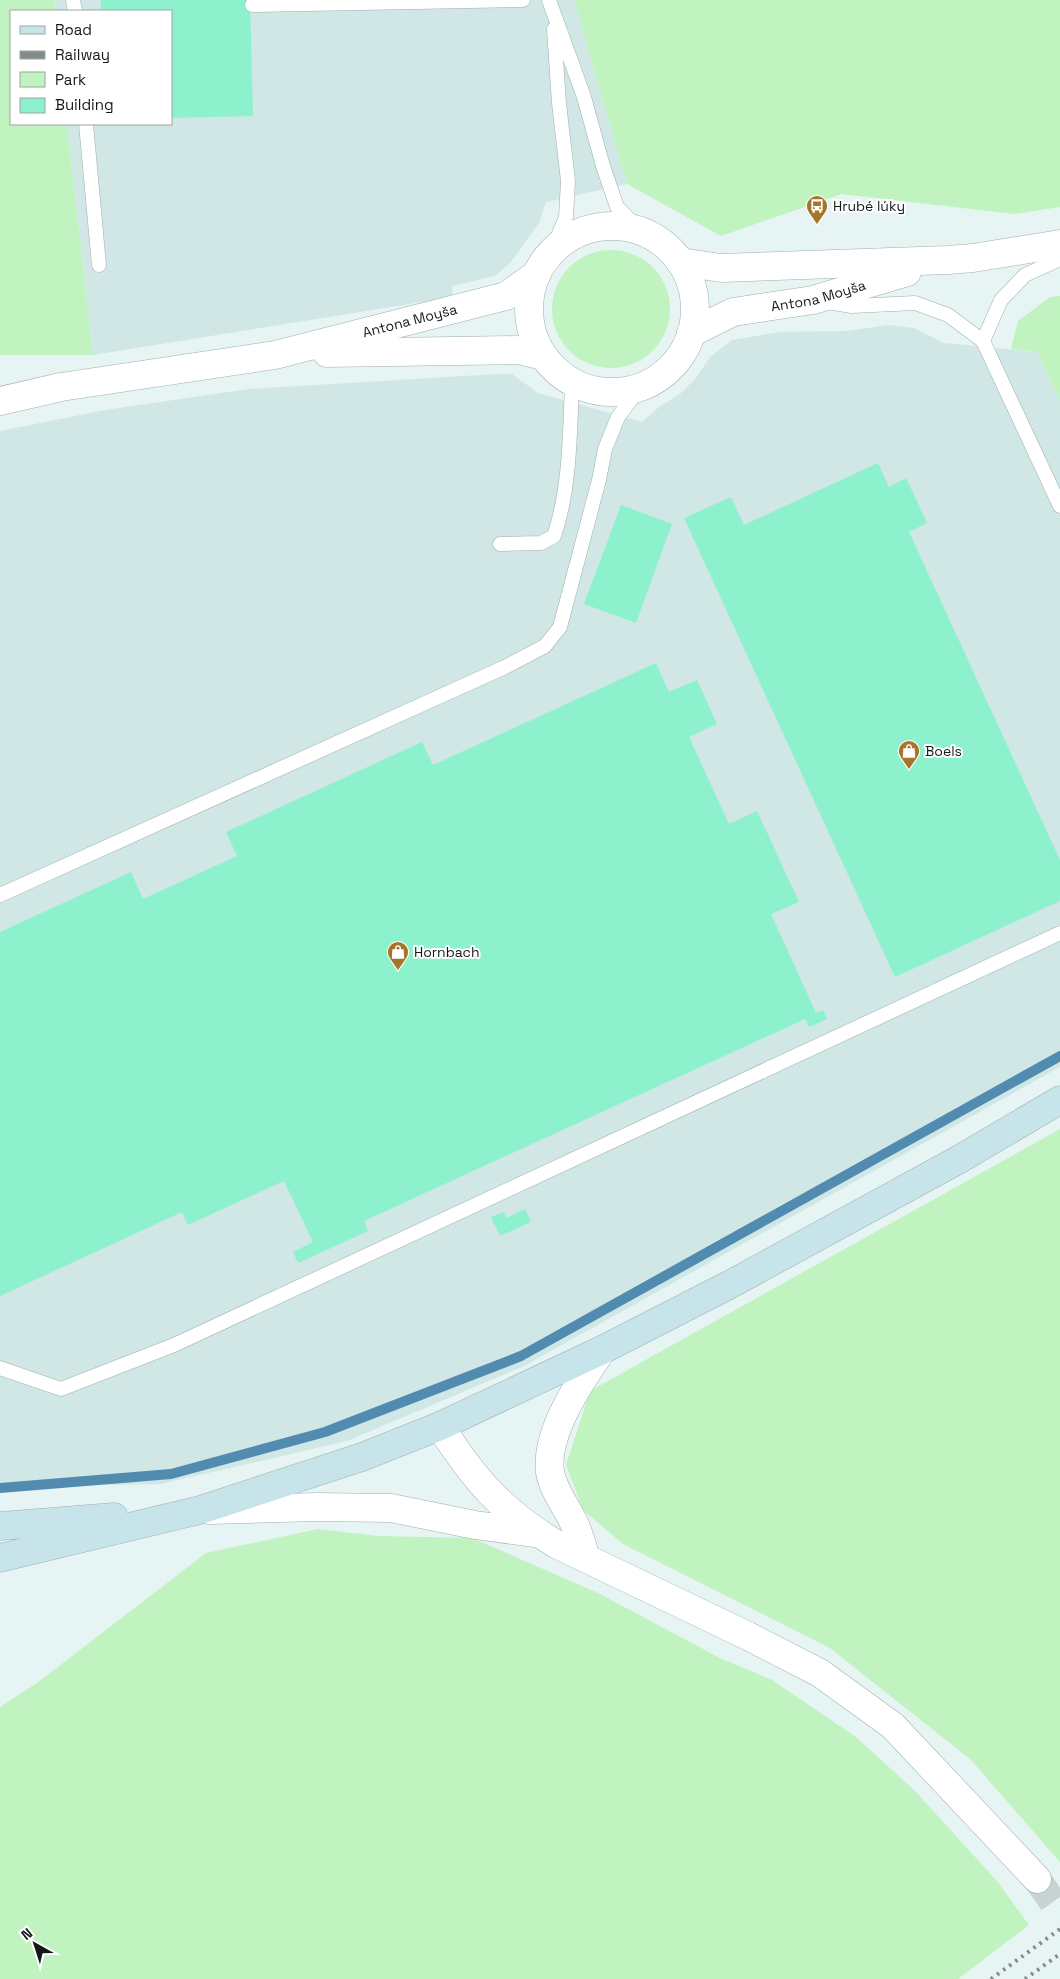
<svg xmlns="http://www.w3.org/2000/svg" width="1060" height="1979" viewBox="0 0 1060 1979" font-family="'Space Grotesk',sans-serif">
<rect width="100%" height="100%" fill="#e6f4f3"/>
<path fill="#d0e7e6" d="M54,0H574L627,184L546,202L539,223L510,263L495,276L452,286L453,297L93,355L67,124H171V11H55Z
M888,325L914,328L944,343L1037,352L1060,401V1067L524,1366L347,1441L160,1484L0,1487V431L105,410L249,389L497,374H512L538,393L642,422L659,407L680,394L696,378L710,357L732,340L780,332L847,331Z"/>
<path fill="#c0f3bf" d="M0,0H54L55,11H11V124H67L93,355H0Z
M574,0H1060V207L1014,214L842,194L721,236L627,184Z
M552 309a59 59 0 1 1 118 0a59 59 0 1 1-118 0Z
M1060,296V401L1037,352L1011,349L1018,321L1050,297Z
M1060,1129V1862L971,1760L830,1648L623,1544L583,1510L566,1465L590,1391Z
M318,1529L378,1536L472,1538L598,1593L720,1658L772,1680L856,1737L915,1791L997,1881L1029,1925L958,1979H0V1707L37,1683L206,1553Z"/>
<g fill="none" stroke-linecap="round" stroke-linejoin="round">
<path stroke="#518cb0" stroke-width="10" d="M0,1488L171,1474L325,1432L521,1356L1060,1056"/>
</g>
<path fill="#8cf1cc" d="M101,0H250L253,116L171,118V11H101Z
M878,463L889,487L906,478L927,523L909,532L1060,860V901L895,977L684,518L731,497L744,525Z
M621,505L672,524L636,623L584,604Z
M656,663L669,692L697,680L717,724L689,737L729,824L757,811L799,902L771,914L816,1013L823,1010L827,1019L809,1027L805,1019L364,1221L368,1231L298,1263L293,1252L313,1242L284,1181L188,1225L182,1212L0,1296V932L131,872L143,899L237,856L226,832L422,742L433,765Z
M525,1209L531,1222L500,1236L491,1217L504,1212L506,1218Z"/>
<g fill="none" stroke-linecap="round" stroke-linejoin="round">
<path stroke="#c6d3d2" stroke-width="28" stroke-dasharray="28 14" stroke-linecap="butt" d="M1037,1879L1060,1912"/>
<g stroke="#a1aead" stroke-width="15">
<path id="service" d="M73,0L75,11
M549,0L584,97L603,166L617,207L642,232
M252,5L523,0
M86,124L99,265
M551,253L566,217L568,181L559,103L554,29
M827,302L852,306L915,303L948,315L983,341L1060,506
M983,341L1001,300L1025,275L1060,259
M500,544L541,543L554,536C570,490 570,432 572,383
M0,895L505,667L545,646L560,627L599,480L605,449L618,417L641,386
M0,1368L61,1389L174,1345L1060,933"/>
</g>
<g stroke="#a1aead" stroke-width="29">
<g id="minor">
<circle cx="612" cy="309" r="83"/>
<path d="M680,262L721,268L948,260L973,258L1060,244"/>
<path id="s1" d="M691,333L733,312L813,300L907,272"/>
<path d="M327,353L518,350L543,356"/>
<path id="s2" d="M0,401L61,387L275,355L506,296L537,274"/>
</g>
</g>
<g stroke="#a1aead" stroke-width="29">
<path id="tertiary" d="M440,1426C474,1479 501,1511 556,1544L748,1636L820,1673L893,1726L1037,1879
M209,1510L318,1507L391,1508L475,1525L534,1533
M586,1558C582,1546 579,1532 573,1521C566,1506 553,1490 550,1472C545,1432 580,1382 602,1350"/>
</g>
<g stroke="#a1aead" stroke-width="29">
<path id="secondary" d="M0,1526L114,1517
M0,1558L200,1510L362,1457L440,1426L602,1350L729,1285L958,1160L1060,1100"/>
</g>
<use href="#service" stroke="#fff" stroke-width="14"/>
<use href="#minor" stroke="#fff" stroke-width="28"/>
<use href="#tertiary" stroke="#fff" stroke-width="28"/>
<use href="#secondary" stroke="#c6e4ea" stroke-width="28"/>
<path stroke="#838c8b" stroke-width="4" stroke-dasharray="2.5 5" stroke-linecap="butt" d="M991,1979L1060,1929
M1025,1979L1060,1954"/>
</g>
<defs>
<g id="bus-pin" transform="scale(1.125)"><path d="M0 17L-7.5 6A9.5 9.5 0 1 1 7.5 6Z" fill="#a6752a" stroke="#fff"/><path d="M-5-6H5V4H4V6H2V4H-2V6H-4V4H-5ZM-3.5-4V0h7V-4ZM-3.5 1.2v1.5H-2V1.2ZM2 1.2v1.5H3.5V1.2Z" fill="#fff"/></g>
<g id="shop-pin" transform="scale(1.125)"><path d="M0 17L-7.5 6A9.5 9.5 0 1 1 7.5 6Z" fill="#a6752a" stroke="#fff"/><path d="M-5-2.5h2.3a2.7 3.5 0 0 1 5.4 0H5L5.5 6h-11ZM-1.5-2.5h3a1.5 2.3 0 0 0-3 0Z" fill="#fff"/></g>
</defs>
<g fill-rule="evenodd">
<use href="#bus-pin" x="817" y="206"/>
<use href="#shop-pin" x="909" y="751"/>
<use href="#shop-pin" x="398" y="952"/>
</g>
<g text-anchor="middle" stroke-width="4" stroke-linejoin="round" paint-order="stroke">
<g font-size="14" fill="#141918" stroke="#fff" text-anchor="start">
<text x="833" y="211">Hrubé lúky</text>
<text x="925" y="756">Boels</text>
<text x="414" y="957">Hornbach</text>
</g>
<g font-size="14" fill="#141918" stroke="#fff">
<text dy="5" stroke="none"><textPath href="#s1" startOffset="134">Antona Moyša</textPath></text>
<text dy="5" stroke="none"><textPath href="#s2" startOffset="418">Antona Moyša</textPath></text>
</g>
</g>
<rect x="10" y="10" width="162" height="115" fill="#ffffff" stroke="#a1a3a3"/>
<rect x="20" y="26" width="25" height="8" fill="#c6e4ea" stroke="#a1a3a3"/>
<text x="55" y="35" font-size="15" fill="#141918">Road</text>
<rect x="20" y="51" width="25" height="8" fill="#838c8b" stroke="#a1a3a3"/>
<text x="55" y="60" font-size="15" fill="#141918">Railway</text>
<rect x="20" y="72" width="25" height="15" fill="#c0f3bf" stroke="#a1a3a3"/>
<text x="55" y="85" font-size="15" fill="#141918">Park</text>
<rect x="20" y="98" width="25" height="15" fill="#8cf1cc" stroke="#a1a3a3"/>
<text x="55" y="110" font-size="15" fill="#141918">Building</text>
<g transform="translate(35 1944) rotate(321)" stroke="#ffffff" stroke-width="4" paint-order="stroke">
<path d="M0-4L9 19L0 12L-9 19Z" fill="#141918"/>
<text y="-8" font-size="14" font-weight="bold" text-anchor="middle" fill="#141918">N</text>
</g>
</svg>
